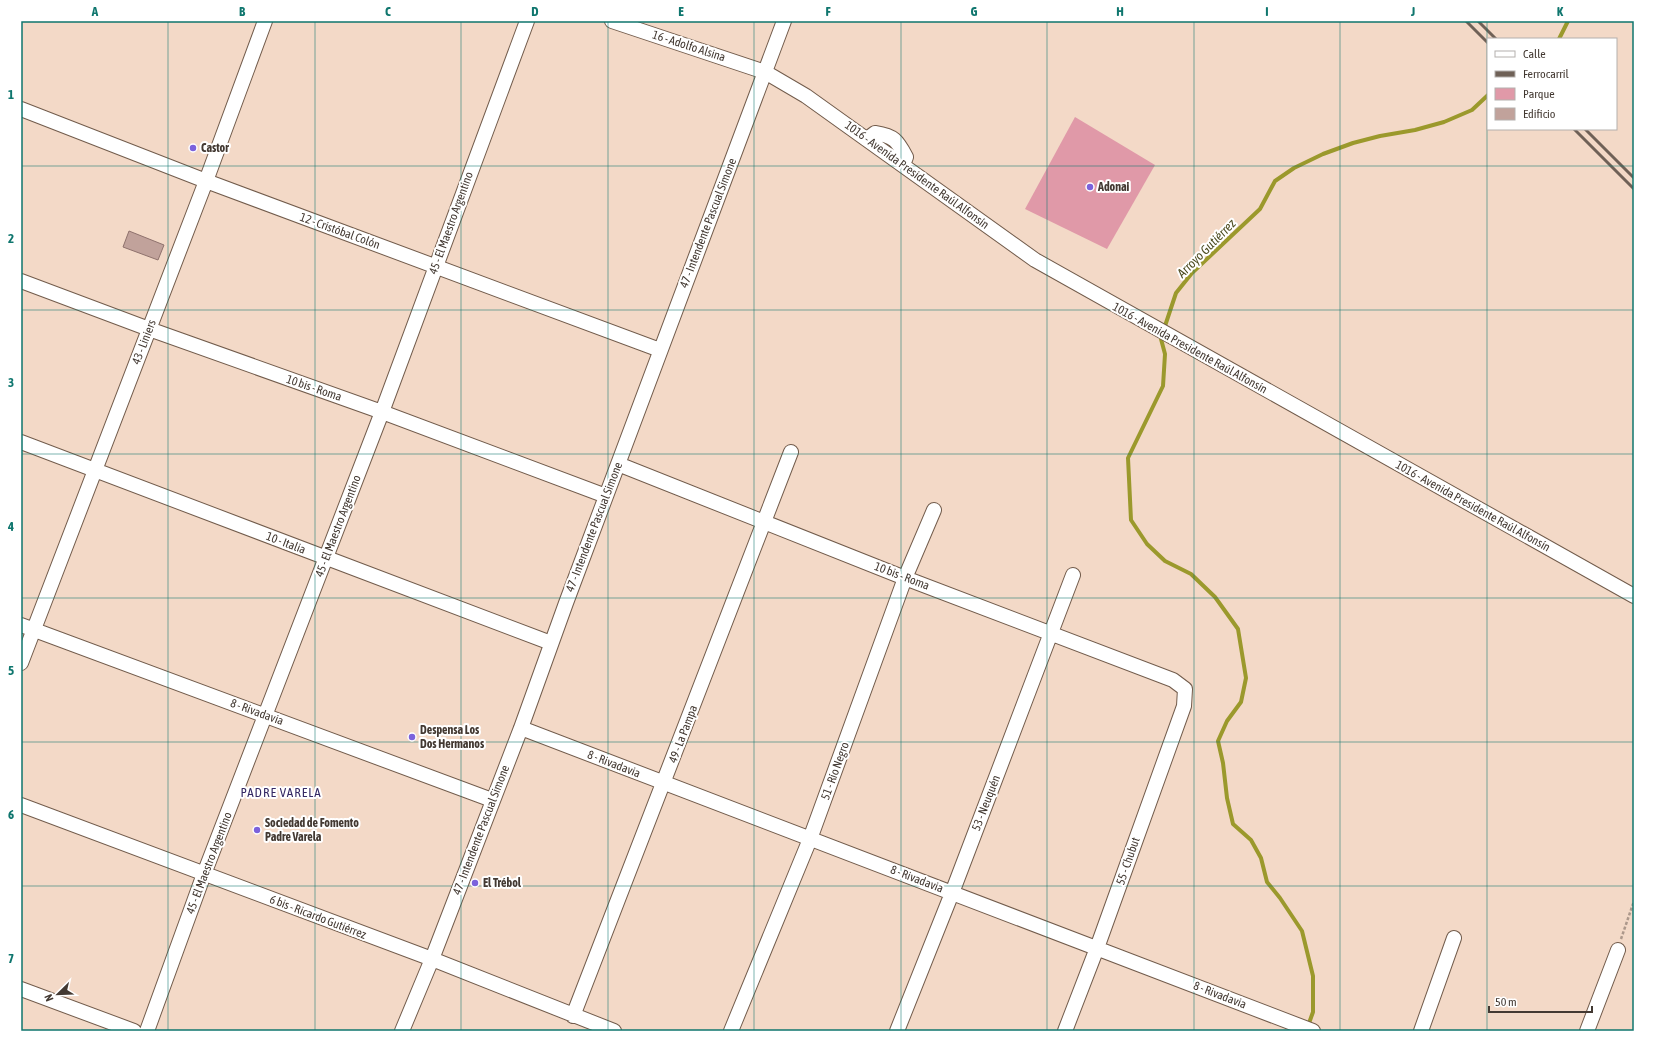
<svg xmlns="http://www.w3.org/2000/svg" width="1655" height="1052" viewBox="0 0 1655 1052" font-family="'Asap Condensed',sans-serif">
<rect width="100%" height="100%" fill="#f3d9c7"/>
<path fill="#e099a8" d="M1075,117L1155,165L1107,249L1025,209Z"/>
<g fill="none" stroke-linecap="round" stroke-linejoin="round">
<path stroke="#9b992c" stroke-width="4" d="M1559,39L1568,21
M1164,329L1176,293L1192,273L1260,209L1275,181L1294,168L1323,154L1353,143L1380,136L1415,130L1444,122L1472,110L1488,95
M1162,335L1161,339L1165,354L1163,386L1128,458L1131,520L1147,544L1165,561L1191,574L1215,597L1238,629L1246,678L1241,702L1227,721L1218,741L1223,763L1227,798L1233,824L1251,840L1261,858L1267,882L1280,898L1302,931L1313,976V1012L1308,1026"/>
</g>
<path fill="#c1a29b" stroke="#8f726d" d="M129,231L164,245L158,260L123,247Z"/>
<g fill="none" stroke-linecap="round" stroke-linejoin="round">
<g stroke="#725c4c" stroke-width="16">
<path id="minor" d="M612,21L765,72L806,96L1035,260L1634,596
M21,109L206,181L660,350
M867,139L875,133C894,136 897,140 906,157L903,165
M21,281L149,329L382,412L606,496
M21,442L551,643
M618,464L905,578L1173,680L1185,689L1184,706L1097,948L1065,1031
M21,625L492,800
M21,663L206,181L265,21
M521,728L1313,1031
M21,805L432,959L614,1031
M21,989L134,1031
M573,1016L791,452
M147,1031L204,874L382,412L527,21
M402,1031L432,959L521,728L566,603L784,21
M731,1031L810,839L905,578L934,510
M897,1031L952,893L1073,575
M1421,1031L1454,938
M1587,1031L1618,950"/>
</g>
<path stroke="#ac988b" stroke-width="2.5" stroke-dasharray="3 2" stroke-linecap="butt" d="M1621,939L1634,901"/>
<use href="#minor" stroke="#fff" stroke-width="14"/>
<path stroke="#6f6157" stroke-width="3" d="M1466,21L1488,43
M1478,21L1496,39
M1574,129L1634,189
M1585,129L1634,178"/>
</g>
<path fill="none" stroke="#0f766e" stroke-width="1" stroke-opacity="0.55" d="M168,21V1031M315,21V1031M461,21V1031M608,21V1031M754,21V1031M901,21V1031M1047,21V1031M1194,21V1031M1340,21V1031M1487,21V1031M21,166H1634M21,310H1634M21,454H1634M21,598H1634M21,742H1634M21,886H1634"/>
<g fill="#7b62dc" stroke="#fff" stroke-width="1.5">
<circle cx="193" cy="148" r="4"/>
<circle cx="1090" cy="187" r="4"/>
<circle cx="412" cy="737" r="4"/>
<circle cx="257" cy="830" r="4"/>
<circle cx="475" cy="883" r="4"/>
</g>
<g text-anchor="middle" stroke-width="4" stroke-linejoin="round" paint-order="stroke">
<g font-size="12" fill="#433932" stroke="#fff">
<text transform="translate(689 46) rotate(18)" y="4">16 - Adolfo Alsina</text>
<text transform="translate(917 175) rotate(36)" y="4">1016 - Avenida Presidente Raúl Alfonsín</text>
<text transform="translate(451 223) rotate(-70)" y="4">45 - El Maestro Argentino</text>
<text transform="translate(708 223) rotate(-69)" y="4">47 - Intendente Pascual Simone</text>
<text transform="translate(340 231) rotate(20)" y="4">12 - Cristóbal Colón</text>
<text transform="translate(144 342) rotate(-69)" y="4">43 - Liniers</text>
<text transform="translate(1190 348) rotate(29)" y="4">1016 - Avenida Presidente Raúl Alfonsín</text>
<text transform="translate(314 388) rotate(19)" y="4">10 bis - Roma</text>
<text transform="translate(1473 506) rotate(29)" y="4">1016 - Avenida Presidente Raúl Alfonsín</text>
<text transform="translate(338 526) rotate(-69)" y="4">45 - El Maestro Argentino</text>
<text transform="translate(594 527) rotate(-69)" y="4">47 - Intendente Pascual Simone</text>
<text transform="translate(286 543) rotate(21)" y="4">10 - Italia</text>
<text transform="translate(902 576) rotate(21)" y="4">10 bis - Roma</text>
<text transform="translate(257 712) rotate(20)" y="4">8 - Rivadavia</text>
<text transform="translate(683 734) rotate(-69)" y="4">49 - La Pampa</text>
<text transform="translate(614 764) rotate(21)" y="4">8 - Rivadavia</text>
<text transform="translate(835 771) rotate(-70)" y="4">51 - Río Negro</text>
<text transform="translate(986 803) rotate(-69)" y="4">53 - Neuquén</text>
<text transform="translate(481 830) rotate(-69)" y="4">47 - Intendente Pascual Simone</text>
<text transform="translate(1128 861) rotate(-71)" y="4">55 - Chubut</text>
<text transform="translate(209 863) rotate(-69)" y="4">45 - El Maestro Argentino</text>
<text transform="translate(917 879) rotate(21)" y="4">8 - Rivadavia</text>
<text transform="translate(318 917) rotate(21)" y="4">6 bis - Ricardo Gutiérrez</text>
<text transform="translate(1220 995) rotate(21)" y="4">8 - Rivadavia</text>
</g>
<g font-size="12" font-weight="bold" fill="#433932" stroke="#fff" text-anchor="start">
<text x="201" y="152">Castor</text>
<text x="1098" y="191">Adonai</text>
<text x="420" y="734">Despensa Los<tspan x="420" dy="14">Dos Hermanos</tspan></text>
<text x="265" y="827">Sociedad de Fomento<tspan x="265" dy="14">Padre Varela</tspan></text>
<text x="483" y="887">El Trébol</text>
</g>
<g font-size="13" font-style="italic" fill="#4d4c21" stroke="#fff">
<text transform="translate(1206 248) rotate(-45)" y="5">Arroyo Gutiérrez</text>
</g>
<g font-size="13" letter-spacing="1" fill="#352964" stroke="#fff">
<text x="281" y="797">PADRE VARELA</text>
</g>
</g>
<rect width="1655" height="1052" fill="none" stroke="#ffffff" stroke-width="44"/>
<rect x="1487" y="38" width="130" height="92" fill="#ffffff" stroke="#b4b0ad"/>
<rect x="1495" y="51" width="20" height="6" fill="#ffffff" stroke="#b4b0ad"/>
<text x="1523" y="58" font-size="12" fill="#433932">Calle</text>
<rect x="1495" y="71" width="20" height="6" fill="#6f6157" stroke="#b4b0ad"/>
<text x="1523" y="78" font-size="12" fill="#433932">Ferrocarril</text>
<rect x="1495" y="88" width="20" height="12" fill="#e099a8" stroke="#b4b0ad"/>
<text x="1523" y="98" font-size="12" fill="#433932">Parque</text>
<rect x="1495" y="108" width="20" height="12" fill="#c1a29b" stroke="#b4b0ad"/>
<text x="1523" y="118" font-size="12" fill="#433932">Edificio</text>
<g transform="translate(58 994) rotate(247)" stroke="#ffffff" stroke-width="3" paint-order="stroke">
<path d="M0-3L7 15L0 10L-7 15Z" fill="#433932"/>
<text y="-6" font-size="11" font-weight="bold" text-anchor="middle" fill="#433932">N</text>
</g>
<path d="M1489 1006v6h103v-6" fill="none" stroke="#433932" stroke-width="2"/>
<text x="1495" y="1006" font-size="12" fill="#433932" stroke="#ffffff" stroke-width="3" paint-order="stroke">50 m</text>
<rect x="22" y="22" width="1611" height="1008" fill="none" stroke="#0f766e" stroke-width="1.5"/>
<g font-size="13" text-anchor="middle" font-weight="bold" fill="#0f766e">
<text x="95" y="16">A</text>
<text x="242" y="16">B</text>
<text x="388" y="16">C</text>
<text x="535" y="16">D</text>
<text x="681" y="16">E</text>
<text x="828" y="16">F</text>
<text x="974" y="16">G</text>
<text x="1120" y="16">H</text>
<text x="1267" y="16">I</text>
<text x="1413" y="16">J</text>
<text x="1560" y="16">K</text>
<text x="11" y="99">1</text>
<text x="11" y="243">2</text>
<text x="11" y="387">3</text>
<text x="11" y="531">4</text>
<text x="11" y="675">5</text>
<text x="11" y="819">6</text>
<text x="11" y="963">7</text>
</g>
</svg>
